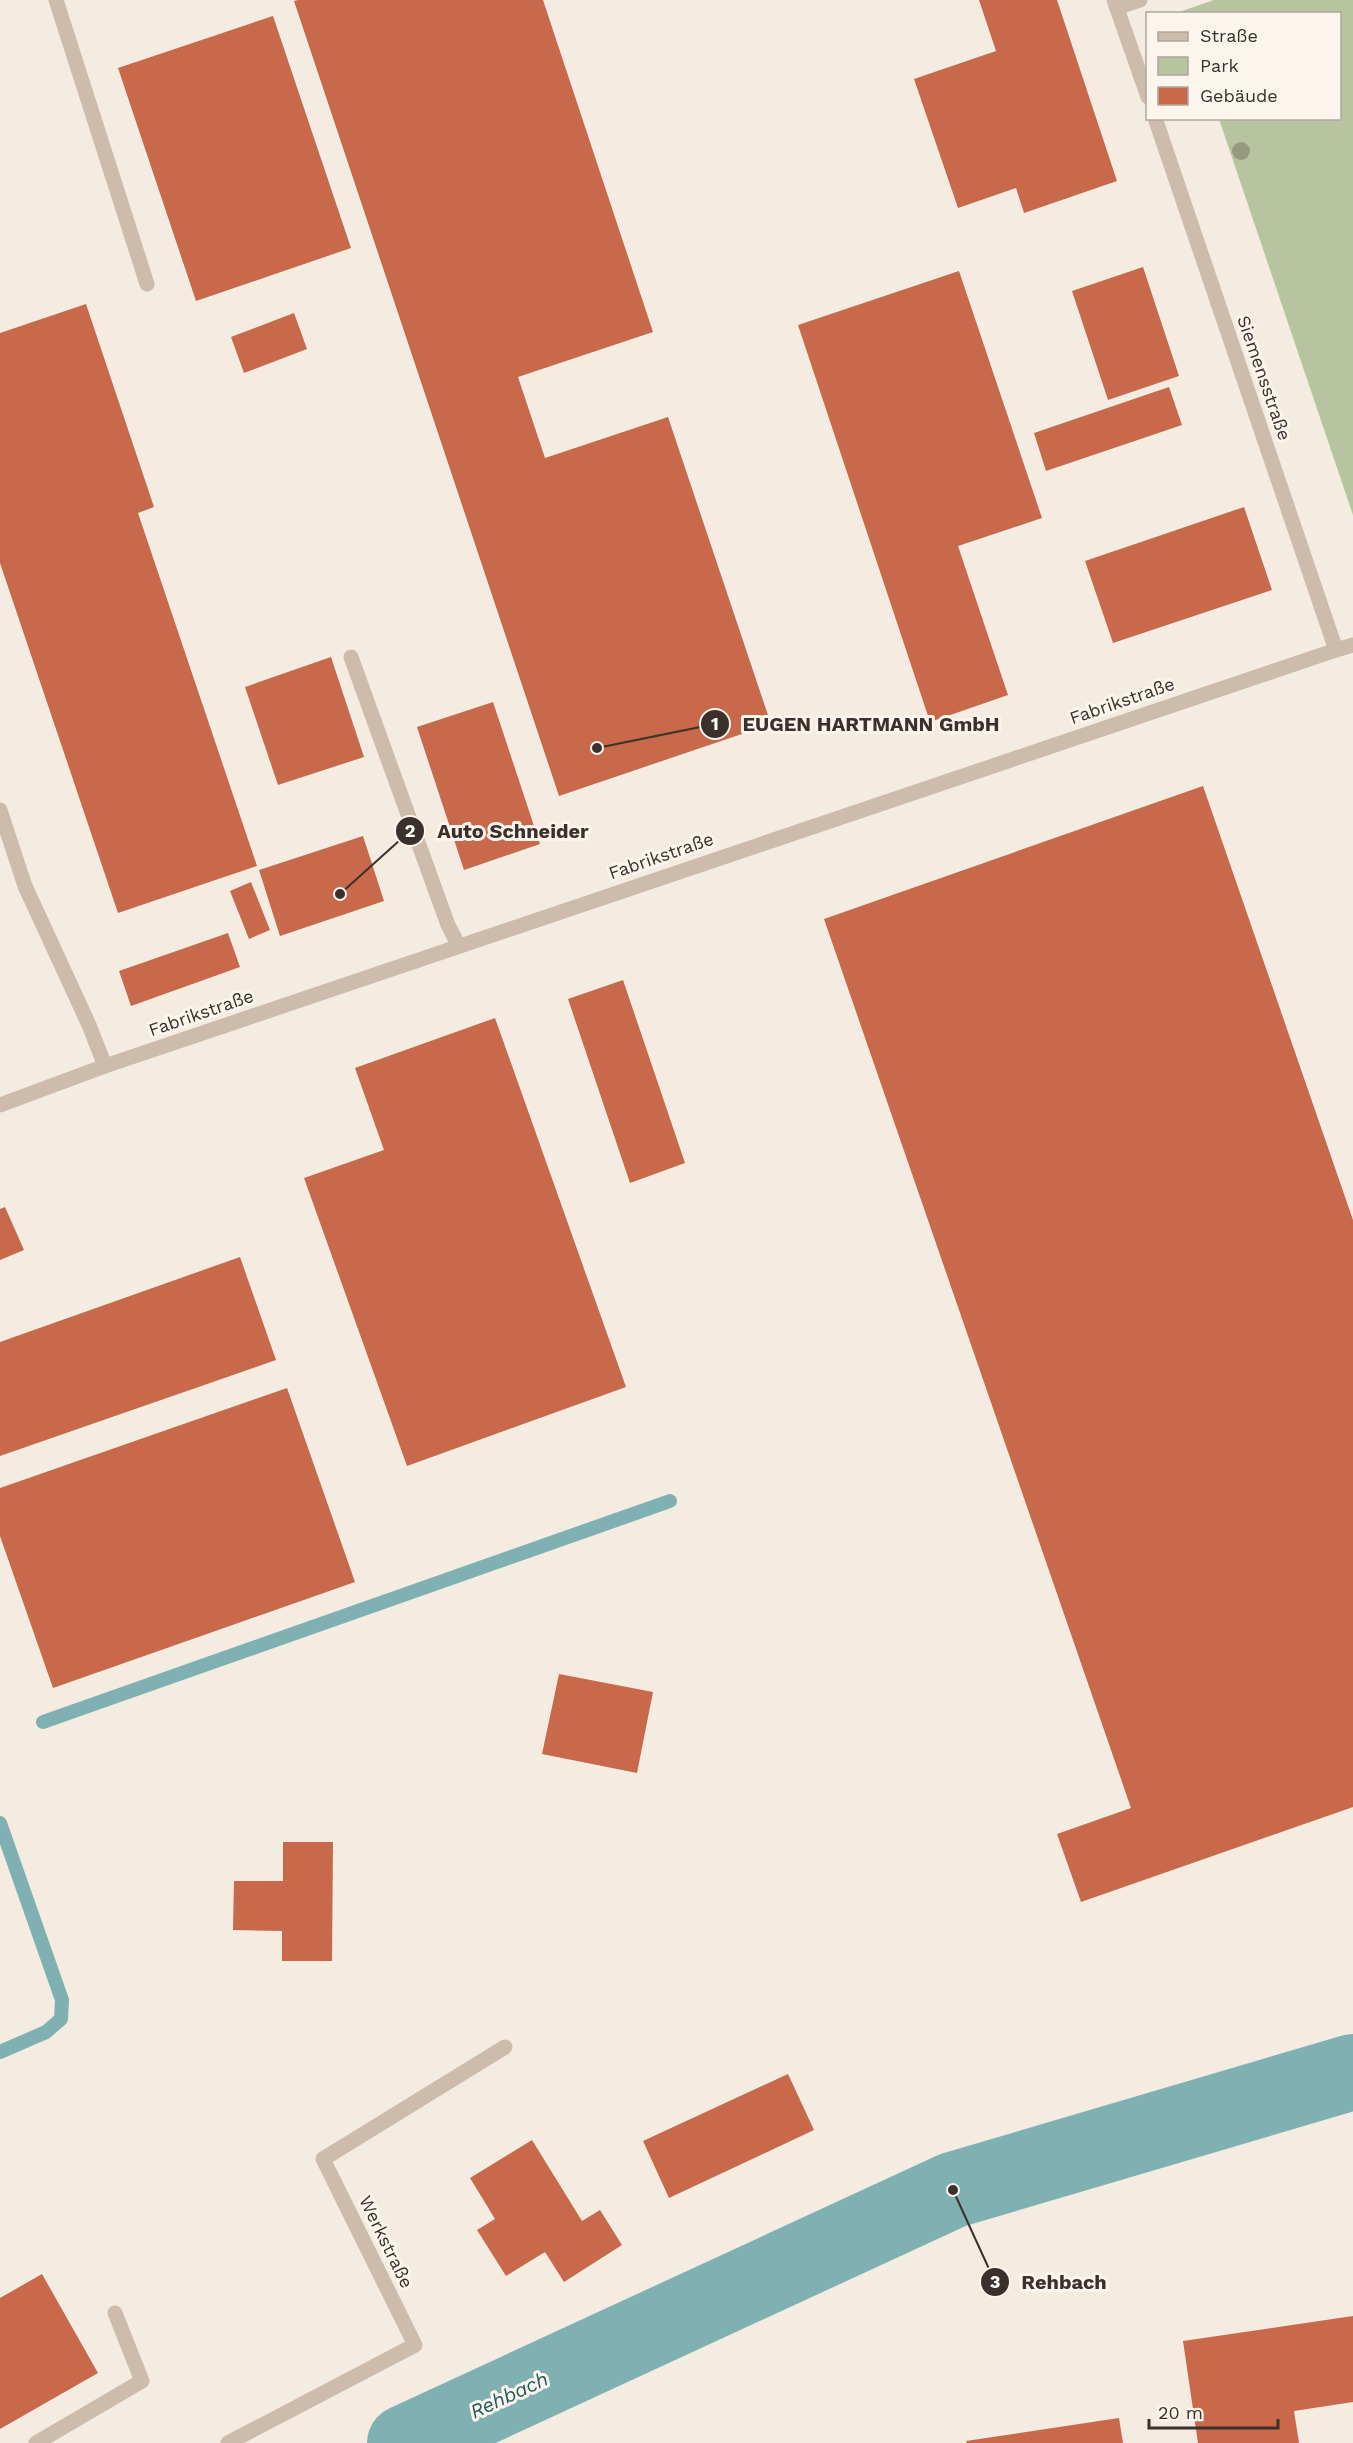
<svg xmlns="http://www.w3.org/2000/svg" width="1353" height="2443" viewBox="0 0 1353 2443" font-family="'Work Sans',sans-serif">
<rect width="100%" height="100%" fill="#f4ebe1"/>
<path fill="#b8c4a0" d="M1214,0H1353V515L1219,119L1340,118V14L1183,13L1182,11Z"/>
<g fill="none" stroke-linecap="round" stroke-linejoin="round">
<path stroke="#7fb0b2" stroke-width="14" d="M43,1722L670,1501
M0,1823L62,2000L61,2019L46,2032L0,2052"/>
<path stroke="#7fb0b2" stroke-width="76" d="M405,2443L953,2190L1353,2072"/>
</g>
<path fill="#c8694b" d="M298,0H543L653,332L518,377L545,458L668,417L771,724L559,796L294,1Z
M979,0H1057L1117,181L1024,213L1016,188L958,208L914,79L996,51Z
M273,16L351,248L196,301L118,68Z
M1143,267L1179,376L1108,400L1072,291Z
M959,271L1042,518L958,546L1008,695L930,722L798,325Z
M86,304L154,507L138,513L257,866L118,913L0,563V333Z
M294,313L307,349L244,373L231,337Z
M1169,387L1182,425L1046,471L1034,433Z
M1244,507L1272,590L1113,643L1085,561Z
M331,657L364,757L278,785L245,687Z
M493,702L540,844L464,870L417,727Z
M1203,786L1353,1220V1807L1081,1902L1057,1834L1131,1808L824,919Z
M363,836L384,901L280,936L259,870Z
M251,882L270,930L249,939L230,891Z
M228,933L240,967L131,1006L119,971Z
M623,980L685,1163L630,1183L568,999Z
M495,1018L626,1387L407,1466L304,1178L384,1150L355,1068Z
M5,1207L24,1250L0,1260V1209Z
M240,1257L276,1360L0,1456V1342Z
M287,1388L355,1582L53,1688L0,1536V1488Z
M559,1674L653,1692L637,1773L542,1754Z
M283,1842H333L332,1961H282V1931L233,1930L234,1881H283Z
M788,2074L814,2130L669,2198L643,2141Z
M532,2140L582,2221L600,2210L622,2245L564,2282L545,2252L506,2276L477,2230L495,2219L470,2178Z
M42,2274L98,2373L0,2429V2298Z
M1353,2316V2402L1294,2411L1299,2443H1198L1183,2341Z
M1119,2418L1123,2443H967L966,2441Z"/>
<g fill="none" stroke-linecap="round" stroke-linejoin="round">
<path stroke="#cdbbac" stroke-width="15" d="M56,0L147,284
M1117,8L1140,0
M1336,650L1353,645
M351,657L448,925L459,946
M0,810L25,886L89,1025L105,1066
M36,2443L142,2381L115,2313
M228,2443L415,2345L323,2159L505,2047"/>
<path stroke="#cdbbac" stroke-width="15" d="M1114,0L1148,97
M0,1105L105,1066L1336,650L1155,118"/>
</g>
<circle fill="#969b7f" cx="1241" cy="151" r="9"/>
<g text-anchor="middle" stroke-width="6" stroke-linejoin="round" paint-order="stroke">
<g font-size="18" fill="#3b302b" stroke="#fbf5ee">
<text transform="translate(1264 378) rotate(71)" y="6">Siemensstraße</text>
<text transform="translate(1122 701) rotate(-19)" y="6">Fabrikstraße</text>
<text transform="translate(661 856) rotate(-19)" y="6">Fabrikstraße</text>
<text transform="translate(201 1013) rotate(-19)" y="6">Fabrikstraße</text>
<text transform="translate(386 2242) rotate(64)" y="6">Werkstraße</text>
</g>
<g font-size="20" font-style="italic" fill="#1f5a5e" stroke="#fbf5ee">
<text transform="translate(509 2395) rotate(-25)" y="7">Rehbach</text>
</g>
</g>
<path fill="none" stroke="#3b302b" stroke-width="2" d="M597 748L715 724M340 894L410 831M953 2190L995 2282"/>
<g fill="#3b302b" stroke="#fbf5ee" stroke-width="2">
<circle cx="597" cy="748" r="6"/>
<circle cx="340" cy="894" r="6"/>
<circle cx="953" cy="2190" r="6"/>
<circle cx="715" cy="724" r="15"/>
<circle cx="410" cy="831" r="15"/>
<circle cx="995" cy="2282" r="15"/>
</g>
<g font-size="18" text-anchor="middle" font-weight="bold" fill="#fff">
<text x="715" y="730">1</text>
<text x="410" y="837">2</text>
<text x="995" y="2288">3</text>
</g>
<g font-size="20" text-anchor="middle" font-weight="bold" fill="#3b302b" stroke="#fbf5ee" stroke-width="6" stroke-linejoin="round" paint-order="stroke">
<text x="871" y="731">EUGEN HARTMANN GmbH</text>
<text x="513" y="838">Auto Schneider</text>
<text x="1064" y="2289">Rehbach</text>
</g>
<rect x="1146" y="12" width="195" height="108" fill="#fbf5ee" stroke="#aea6a0" stroke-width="1.5"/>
<rect x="1158" y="32" width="30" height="9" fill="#cdbbac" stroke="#aea6a0" stroke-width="1.5"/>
<text x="1200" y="42" font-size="18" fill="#3b302b">Straße</text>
<rect x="1158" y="57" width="30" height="18" fill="#b8c4a0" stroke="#aea6a0" stroke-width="1.5"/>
<text x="1200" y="72" font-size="18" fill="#3b302b">Park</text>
<rect x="1158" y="87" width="30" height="18" fill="#c8694b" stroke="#aea6a0" stroke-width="1.5"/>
<text x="1200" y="102" font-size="18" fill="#3b302b">Gebäude</text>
<path d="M1149 2419v9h129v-9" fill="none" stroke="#3b302b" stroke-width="3"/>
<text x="1158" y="2419" font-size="18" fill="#3b302b" stroke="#fbf5ee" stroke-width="4.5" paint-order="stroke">20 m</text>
</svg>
